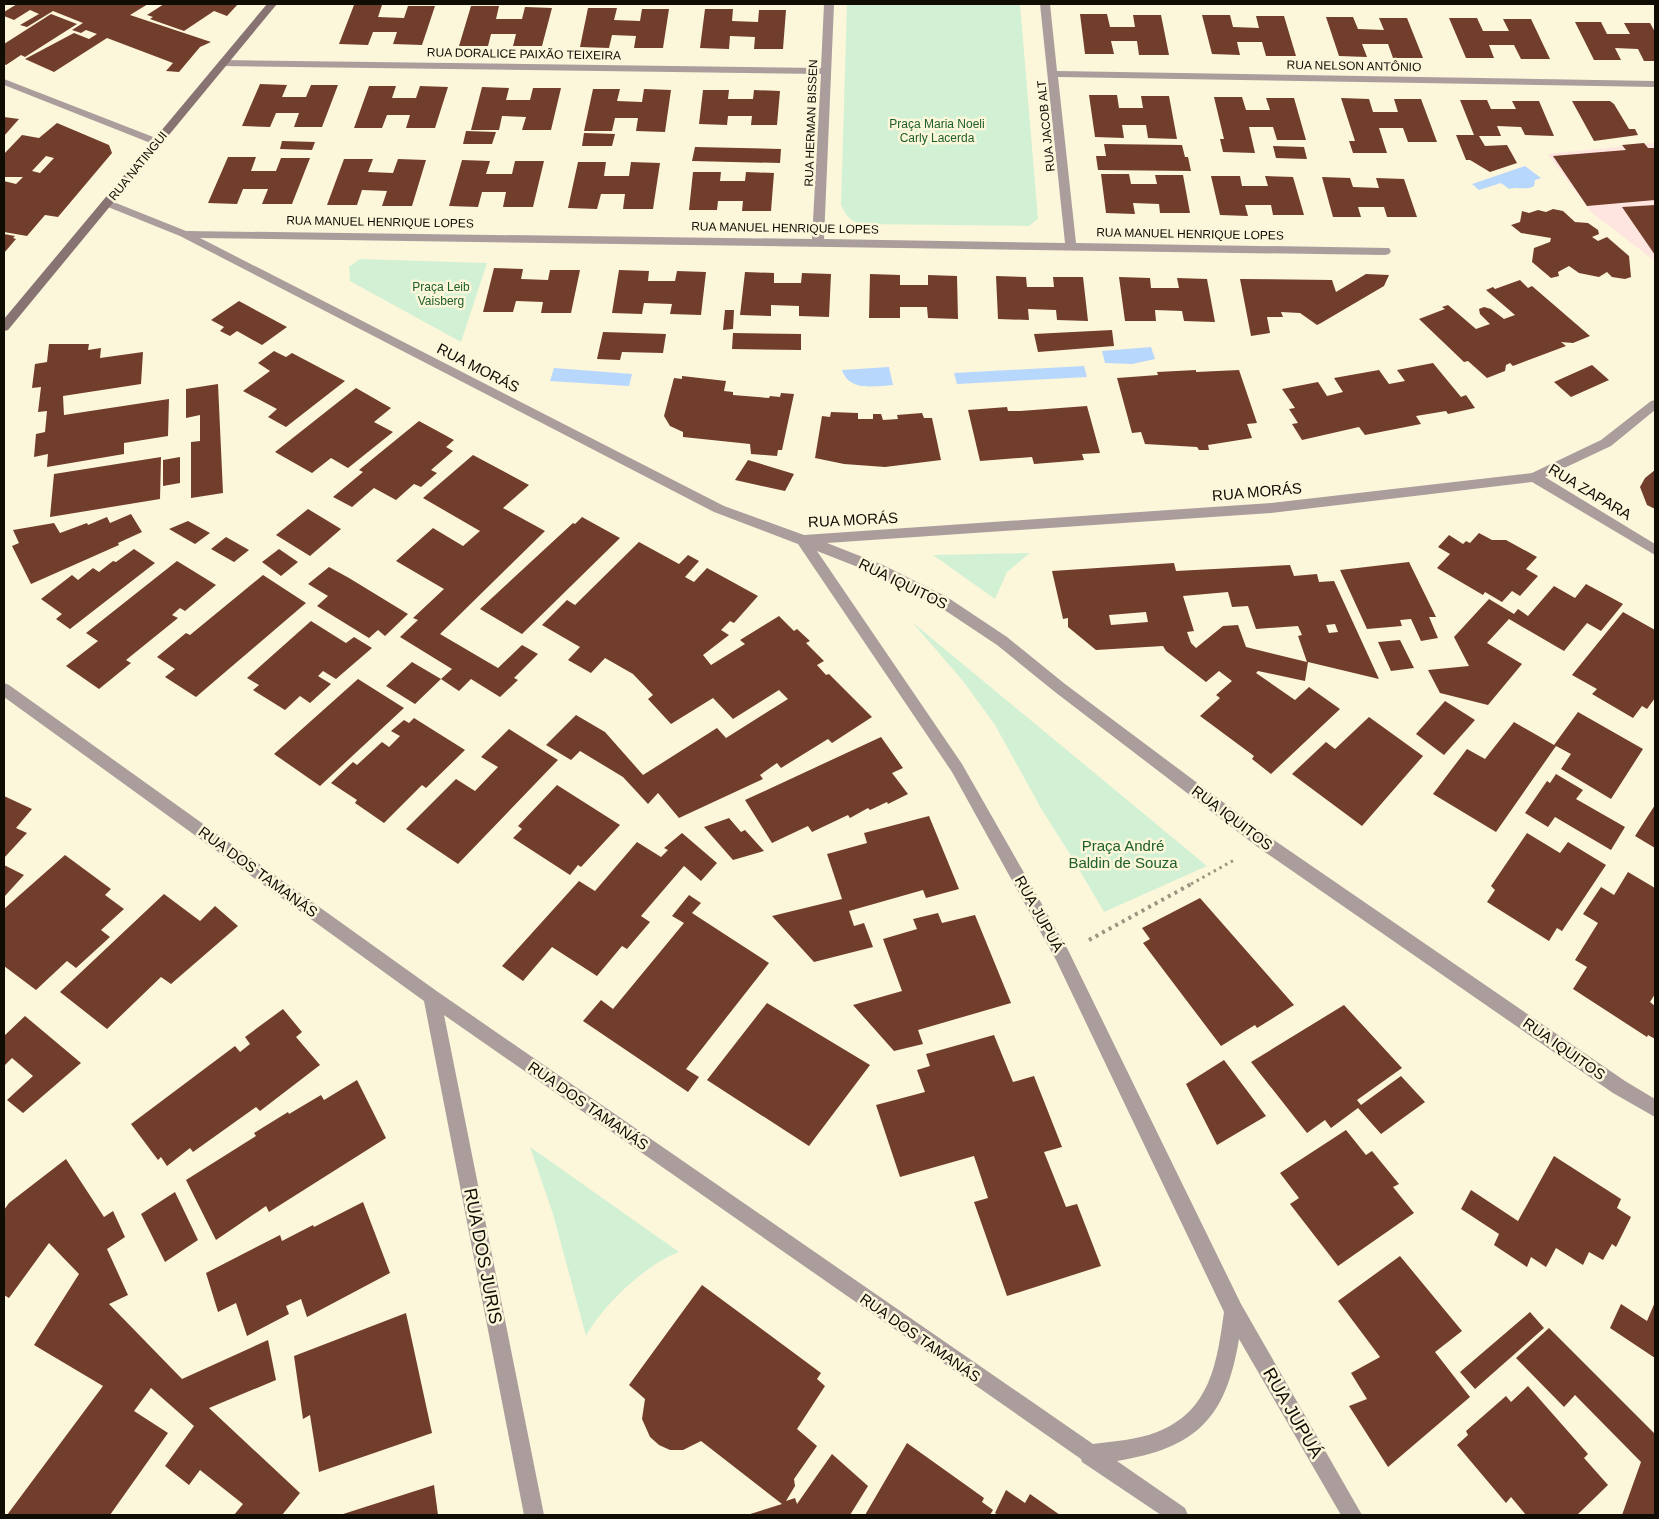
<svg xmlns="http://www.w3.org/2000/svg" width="1659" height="1519" viewBox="0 0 1659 1519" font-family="Arial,sans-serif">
<rect width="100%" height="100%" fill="#fcf6da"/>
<path fill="#ffe5df" d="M1655,143V261L1591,212L1548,154Z"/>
<path fill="#d2f1d4" d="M847,4H1020L1038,219L1029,226L861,224C850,221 846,216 841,205Z
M360,259L487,263L461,342L350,281L349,267Z
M1030,553L1007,572L995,599L933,555Z
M912,622L1207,866L1104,912L1073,859L1042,810L995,725L963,681Z
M530,1147L679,1252C646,1264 603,1305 586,1336L553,1214Z"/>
<path fill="#b8d7fd" d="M1525,166L1541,178L1535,180L1534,186C1526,191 1518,186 1509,189L1501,183L1479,190L1472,184Z
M1151,347L1155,359L1132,364L1105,363L1102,351Z
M1084,366L1087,377L957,384L954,373Z
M889,367L893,385C875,386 849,392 842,370Z
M554,368L632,374L629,386L550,381Z"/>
<path fill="#723e2c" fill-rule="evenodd" d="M17,4H148L130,15L211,42L200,47L179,72L166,71L173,63L107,38L54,72L25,59L74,33L89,39L97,34L86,30L81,33L72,30L83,23L53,11L27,27L20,25L39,14L30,10L14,20L4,16V12Z
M164,4H238L227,16L214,11L184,31L150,19L153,17L147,15Z
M354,5H382L378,17L404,18L408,6H435L422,45L393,44L397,32H373L368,45L339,44Z
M471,6H499L496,19H522L525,7L552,8L542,46H513L516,34H491L488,46H459Z
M588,8H617L614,20L640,21L642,9H669L663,48H634L636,36L612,35L609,48L580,47Z
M705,9H733L732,21L758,22L759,10H786L783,49H754L755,37L730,36L729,49L700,48Z
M51,14L77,24L25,57L21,55L6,65L4,64V44Z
M1080,14H1107L1110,27H1135L1133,15H1161L1169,55H1139L1137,41H1111L1114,54H1085Z
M1202,15H1230L1233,27L1259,28L1256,16H1284L1296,56H1266L1262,42H1237L1240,55L1212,54Z
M1326,17H1353L1358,29L1384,30L1379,18H1407L1423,58H1393L1388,44H1362L1367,57L1339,56Z
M1449,18H1477L1483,31H1509L1503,19H1531L1550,59H1521L1514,45H1489L1494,58H1466Z
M1575,22H1601L1607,34H1630L1624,23H1650L1655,32V61H1644L1638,49L1615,48L1621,60H1594Z
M260,84L287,85L282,97H306L311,85H338L322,127H294L299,113H276L270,127L242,126Z
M369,86H396L392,98H416L420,86L448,87L435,128H406L410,115H387L382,128H354Z
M482,87L509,88L506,100H530L533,88H561L551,130H522L526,117L502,116L499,130H471Z
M593,89H620L617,101L642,102L644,89L671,90L665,132L636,131L638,118H615L612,131H584Z
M703,90H729L728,99H753L754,90L780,91L777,125H751L752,116H728L727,125L699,124Z
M1089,95H1117L1119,108H1143L1141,96H1169L1177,139L1148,138L1146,125H1122L1124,138L1095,137Z
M1214,97H1242L1246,110H1270L1266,98H1294L1306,140H1277L1273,127H1249L1255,153L1223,152L1220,139H1224Z
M1341,98L1369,99L1373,112H1398L1394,99H1421L1437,142H1408L1403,128H1379L1387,153H1353L1349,141H1355Z
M1460,100H1487L1491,109H1516L1512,101H1539L1554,136L1525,135L1521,127L1497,126L1501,136H1479L1485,146L1507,145L1517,163L1490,172L1470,160H1466L1456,135H1474Z
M1572,101H1610L1614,104L1629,129H1635L1638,135L1594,141Z
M4,117L19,119L4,136Z
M57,123L109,145L112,153L58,217L45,215L27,236L4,232V181L16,184L23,177H4V154L22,135L39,138ZM46,156L54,158L40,173L32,171Z
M466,131L496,132L492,144H463Z
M584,133L615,134L612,146H582Z
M282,141L315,142L312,150L280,149Z
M1644,143L1648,148H1655V200L1587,206L1553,156L1626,150L1622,145Z
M1104,144L1182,145L1185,157H1188L1191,171L1098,170L1096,156H1106Z
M1273,146L1304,147L1307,159L1276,158Z
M695,147L781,149L780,163L692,161Z
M228,157H256L251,171H276L281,158H310L292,204H262L268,189H243L237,204L208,203Z
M344,159H373L368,172L393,173L398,159L426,160L412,206H382L387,191L362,190L357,205H327Z
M462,160L490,161L486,174H512L515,161H544L533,207H503L506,192H482L478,207L449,206Z
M578,162H606L604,176H629L631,162L660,163L653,209H623L625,194H601L597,209L568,208Z
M693,172H721L720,181H745L746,172L774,173L771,211H742L743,201H718L717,210H689Z
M1101,174H1129L1131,184H1157L1155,175H1183L1190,213H1160L1159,204L1133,203L1135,214L1106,213Z
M1211,176H1240L1242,186H1268L1265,176L1293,177L1304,215H1273L1271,205H1245L1248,216L1220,215Z
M1322,177L1350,178L1353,187L1379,188L1376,178L1404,179L1417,217H1387L1384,207H1358L1361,217H1333Z
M1655,205V255L1622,207Z
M1553,209L1563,211L1575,222L1588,223L1598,230L1599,234L1592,237L1598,241L1607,237L1629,256L1631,277L1625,279L1612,277L1607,272L1599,277L1579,273L1569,266L1558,272L1559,276L1551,278L1532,262L1534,248L1550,242L1551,238L1521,233L1511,225L1520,222L1522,211L1529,213L1538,210L1546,212Z
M4,234L15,236L13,238L16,239L4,253Z
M494,268L523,269L521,279L548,280L550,270H580L571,313H541L543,302L516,301L513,312H483Z
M619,270L649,271L648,281H675L677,271L706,272L701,315L670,314L672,304L644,303L642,314L612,313Z
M745,272L774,273V283H801L802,273L831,274L829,317L799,316V306L771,305V316L740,315Z
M870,274L900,275V285H928V275L957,276L958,319L928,318L927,307H900V318H869Z
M1366,274L1389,275L1384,286L1321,323L1317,325L1300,313L1281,312L1283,317H1267L1270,333L1251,336L1240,279L1332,280L1336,292Z
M996,276L1026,277L1027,287H1054L1053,277H1083L1088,321L1057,320L1056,310L1028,309L1029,320L998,319Z
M1119,277L1150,278L1151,288H1179L1177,278L1207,279L1215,322L1184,321L1182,311L1155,310L1156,321H1125Z
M1520,280L1528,288L1532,286L1590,336L1573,343L1561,342L1566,346L1513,366L1510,363L1506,365L1505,371L1487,378L1468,361L1464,362L1419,319L1445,309L1442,307L1448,305L1476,329L1490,324L1480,314L1479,309L1484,307L1491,309L1504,319L1515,315L1486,290L1493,287L1495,289Z
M239,301L287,327L262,345L237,331L230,336L220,331L224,327L211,320Z
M725,310H734L733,329L723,330Z
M1112,330L1114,346L1038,352L1034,334Z
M603,332L666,334L663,353L622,352L620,360L597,359Z
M733,333L801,334V350L732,349Z
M49,344H89L88,350L101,348L100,358L143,352L141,384L63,396L64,415L169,399L168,436L124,443V454L47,467L48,454L34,457L36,434L45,432L47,411L38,412L41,387L32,388L35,364L47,362Z
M274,351L286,357L292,353L345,381L286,427L268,417L277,409L243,391L270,371L258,363Z
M1433,363L1461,397L1466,395L1475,408L1448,414L1446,411L1416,416L1421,424L1365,435L1359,427L1302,440L1292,424L1298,423L1289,409L1295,408L1282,389L1318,382L1327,396L1343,392L1334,378L1379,370L1389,384L1405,381L1397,370Z
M1592,365L1609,380L1571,397L1554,382Z
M1196,370V372L1239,370L1257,423L1247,424L1252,438L1208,445L1209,450H1199L1197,447L1145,444L1141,432L1132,433L1117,378L1158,375L1157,372Z
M682,376L726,381L724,391L733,392V395L769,398L770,396L780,397L781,393L794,394L782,450H778L777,456L751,454L750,444L683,437V432L670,426L664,416L674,378L682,379Z
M218,384L223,493L191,498V442L200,441V415L186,418V389Z
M356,388L391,408L374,422L393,432L348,468L331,458L312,473L275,452Z
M1087,406L1100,453L1082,454L1084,460L1034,464L1032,457L980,461L968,410L1007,407L1008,411H1020Z
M831,412L858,413V419H873V414H881L883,420L898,419L897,415L922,413L924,418H932L941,460L885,467L844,464L815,458L822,416L830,417Z
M419,421L454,440L446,447L453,451L431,470L437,473L421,487L414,484L396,500L374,488L352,507L333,497L363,472L359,470Z
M473,455L529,485L503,508L545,531L440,634L498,668L522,645L538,654L514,678L518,680L500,697L471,679L459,691L441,679L415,704L386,686L412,662L441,679L452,669L400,637L418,620L413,618L444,589L396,561L433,528L463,546L480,531L423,498Z
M161,457L160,499L50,517L54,474Z
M180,457V483L163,486V460Z
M748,460L794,474L785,491L735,480Z
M1655,470V509L1647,505L1640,487L1645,478Z
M308,509L341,529L310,556L276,535Z
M131,514L142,532L118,543L119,545L31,584L12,546L19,543L13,530L54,523L60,533L87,523L88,525L107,517L110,523Z
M582,517L620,538L522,634L480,609L573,523L575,524Z
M188,521L210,533L195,544L169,529Z
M1479,533L1492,540H1506L1537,557L1526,569L1538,576L1520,596L1512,591L1502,602L1485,592L1483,595L1437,568L1450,554L1438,547L1449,535L1463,544L1466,541L1470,543Z
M226,537L249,550L234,562L211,549Z
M639,542L679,564L688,555L699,561L685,577L694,582L707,568L758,596L734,623L730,621L721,630L729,635L703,655L711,665L745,644L740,640L779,616L794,631L797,629L810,641L806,643L824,661L817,665L826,675L829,674L872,717L832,743L828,739L781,768L777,763L760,775L763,779L679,818L658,793L648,804L623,777L580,751L571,760L546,745L576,715L605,732L643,775L717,728L726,738L788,699L779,690L733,719L713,698L671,724L648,699L653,695L633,674L605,658L591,673L568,660L580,647L542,625L567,600L575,605Z
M134,549L155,563L70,629L56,619L62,614L41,599L72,575L78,580L93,568L99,572L113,561L116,562Z
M279,549L298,562L281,576L262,562Z
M177,561L216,585L185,611L180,608L172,615L178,618L126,660L131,663L99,689L66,666L98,641L86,633Z
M1409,562L1436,617H1429L1438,638L1421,641L1411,619L1400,620L1402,626L1367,629L1340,570Z
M1174,563L1176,571L1290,565L1294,576L1317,574L1319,582L1334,581L1379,679L1308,662L1305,681L1258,671L1256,673L1295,700L1309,687L1340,709L1271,774L1252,759L1254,756L1200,716L1220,698L1216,695L1232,681L1219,671L1206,682L1166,651L1163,646L1096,650L1068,627V618L1063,619L1052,571ZM1228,592L1232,607L1248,606L1256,629L1298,626L1302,635L1298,636L1307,662L1246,647L1238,625L1223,626L1196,648L1191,643L1187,632L1194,631L1183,596ZM1146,612L1148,622L1111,625L1109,615ZM1335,624L1338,632L1329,633L1326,625Z
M329,567L349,578L408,614L385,636L378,630L369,638L317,606L328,596L308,584Z
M263,575L306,603L196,697L165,677L175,669L157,657L186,633L190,635Z
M1586,584L1623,604L1601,631L1587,623L1564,651L1509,619L1487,643L1522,664L1488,705L1440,693L1428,670L1469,666L1454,637L1489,599L1514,614L1518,609L1528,616L1554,586L1575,598Z
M1623,612L1655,630V698L1647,709L1642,706L1633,718L1592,694L1597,689L1572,675Z
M311,621L346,643L354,637L372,648L336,679L323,671L318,676L331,684L310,703L300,696L285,710L253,690L259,685L247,678Z
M1400,640L1414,668L1391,671L1378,642Z
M358,679L404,708L320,786L274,754Z
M1445,701L1475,720L1444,755L1416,734Z
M1578,712L1643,749L1611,799L1561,769L1571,754L1556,746L1496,832L1433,794L1467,749L1485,759L1514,722L1554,745Z
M1369,717L1423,756L1362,826L1292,774L1326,742L1335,749Z
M414,718L465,750L426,788L422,785L384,823L355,803L357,800L331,783L353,762L357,765L382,742L389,747L400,736L391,731L404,720L409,723Z
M509,729L558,760L458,864L406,829L456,779L475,791L498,767L481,757Z
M881,737L903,768L892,773L908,794L888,804L887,802L870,810L868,808L850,818L848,815L812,832L808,826L772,843L745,800Z
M1556,774L1583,790L1576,799L1625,827L1611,850L1555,817L1548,827L1525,813L1547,781L1550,783Z
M557,785L620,825L581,867L578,865L570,875L513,838L522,829L518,826Z
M4,796L32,809L16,828L27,833L4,858Z
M1655,805V848L1635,836Z
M929,816L959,889L926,898L923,890L849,911L854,926L864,923L873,947L814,962L772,916L842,899L827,854L867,843L864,833Z
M729,818L741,832L745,830L764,851L733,860L704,827Z
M682,833L717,863L701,881L684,866L641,916L650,922L627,949L622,946L597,976L552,947L523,981L502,966L579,881L595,891L637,842L661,857L668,850L664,848Z
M1527,833L1560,853L1568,842L1606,865L1562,931L1557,928L1549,941L1487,902L1495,890L1491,886Z
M65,855L111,889L105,895L124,909L101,930L110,937L76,968L67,961L36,990L4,966V909Z
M4,865L24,875L4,897Z
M1628,872L1655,888V994L1650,1002L1655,1006V1039L1648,1035L1647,1037L1573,989L1587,967L1575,960L1598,923L1583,914L1601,887L1614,895Z
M164,894L200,921L215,906L238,926L171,984L161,977L107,1029L60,992Z
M689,895L701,903L692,913L769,963L686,1069L699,1077L688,1092L583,1021L601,1000L613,1009L684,923L672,916Z
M1200,898L1294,1005L1257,1028L1255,1025L1221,1046L1143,943L1150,939L1142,928Z
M938,913L942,923L975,915L1011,1003L918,1030L923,1044L894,1051L853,1005L902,991L883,939L917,929L913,919Z
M767,1003L870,1065L809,1146L707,1080Z
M1344,1005L1402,1068L1357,1100L1361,1105L1401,1076L1425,1102L1381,1134L1358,1108L1331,1128L1325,1120L1307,1133L1251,1062Z
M283,1009L302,1032L296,1037L320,1065L260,1111L256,1107L193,1152L190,1148L167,1166L161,1157L158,1160L131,1124L235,1046L240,1052L250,1044L245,1037Z
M25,1016L81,1063L23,1113L7,1100L33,1076L12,1058L4,1066V1036Z
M994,1035L1013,1082L1034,1076L1062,1147L1044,1152L1066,1207L1077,1204L1101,1266L1007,1296L974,1202L988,1198L974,1156L900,1177L876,1105L925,1092L917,1070L930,1066L926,1054Z
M1224,1060L1266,1116L1217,1145L1186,1084Z
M357,1080L386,1138L269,1212L266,1206L216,1240L186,1180L256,1136L254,1133L288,1112L289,1114L321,1095L324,1100Z
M1346,1130L1366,1155L1372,1151L1399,1184L1393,1187L1414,1213L1338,1266L1290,1204L1299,1198L1280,1173Z
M1554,1156L1621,1199L1617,1208L1631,1217L1616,1247L1612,1244L1603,1260L1589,1252L1583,1265L1556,1248L1546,1267L1531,1257L1527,1267L1494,1245L1499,1234L1461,1209L1471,1190L1518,1221Z
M66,1159L104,1217L113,1211L125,1237L107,1249L128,1295L109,1304L182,1379L268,1340L276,1380L209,1408L300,1493L282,1515H234L243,1504L200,1470L189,1485L165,1466L194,1426L151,1388L134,1411L168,1433L110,1515H7L103,1386L34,1345L79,1274L49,1243L9,1298L4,1295V1210L9,1203Z
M175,1192L198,1240L165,1262L141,1214Z
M363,1202L390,1273L307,1317L301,1299L286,1306L289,1314L247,1336L236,1303L218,1312L206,1273L280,1235L282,1241L313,1225L314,1227Z
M1400,1256L1462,1331L1435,1352L1470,1397L1388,1467L1349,1406L1367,1399L1351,1373L1380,1357L1338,1301Z
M702,1285L821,1373L817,1379L825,1386L797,1429L817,1446L794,1479L795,1486L786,1501L795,1498L797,1504L832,1454L868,1486L850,1515H747L782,1504L701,1441L683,1450H670L659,1445L650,1437L642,1419L645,1399L629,1385Z
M1655,1302V1358L1610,1328L1621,1304L1647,1321Z
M1530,1312L1544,1328L1475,1389L1460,1372Z
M406,1313L432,1433L319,1472L310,1415L303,1419L294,1356Z
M1549,1328L1655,1434V1515H1622L1641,1462L1575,1395L1564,1407L1516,1358Z
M1528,1386L1588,1454L1584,1458L1608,1485L1577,1515H1526L1511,1497L1506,1503L1457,1445L1468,1435L1466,1431L1506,1396L1511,1402Z
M907,1443L984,1498L982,1502L993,1510L990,1515H865Z
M434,1485L438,1515H340Z
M1006,1490L1025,1503L1030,1494L1060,1515H998L995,1513Z"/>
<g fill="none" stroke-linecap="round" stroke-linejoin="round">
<path stroke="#9a9581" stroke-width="3" stroke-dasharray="2.5 4" stroke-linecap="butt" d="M1191,884L1236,859"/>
<path stroke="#9a9581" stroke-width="4" stroke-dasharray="3 4.5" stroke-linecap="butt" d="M1089,940L1193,883"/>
<path fill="#ab9d9c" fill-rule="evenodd" d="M824,4H834L824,239L1065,243L1040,4H1050L1057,71L1655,81V87L1058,77L1076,243L1389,248L1391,251L1389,254L1385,255L200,238L724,506L804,535L1271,503L1532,473L1601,440L1651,401L1655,400V410L1611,446L1545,477L1655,544V555L1532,482L1271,513L827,543L883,565L947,597L1007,637L1065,684L1271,838L1625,1081L1655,1099V1117L1613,1093L1259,848L1055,692L997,645L937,605L873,573L817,551L962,764L1068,950L1241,1304L1362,1515H1341L1239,1339C1226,1418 1197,1448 1117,1461L1185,1508L1188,1515H1161L1082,1462L1081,1459L444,1015L544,1515H524L424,1001L4,697V683L9,685L438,992L1093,1444C1114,1441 1137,1440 1157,1432C1211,1411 1217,1362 1224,1312L1056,960L952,772L798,544L714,512L180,236L103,205L101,203L103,201H111L186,231L812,239L821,74L223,66L218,63L223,60L821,68Z
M4,79L161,140L162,142L157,145L153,144L4,85Z"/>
<path fill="#877372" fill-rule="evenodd" d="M267,4H277L8,330L4,331V319Z"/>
</g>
<g text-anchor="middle" stroke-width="5" stroke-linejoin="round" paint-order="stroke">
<g font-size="12" fill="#0f0d04" stroke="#fcf6da">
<text transform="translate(524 54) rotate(1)" y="4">RUA DORALICE PAIXÃO TEIXEIRA</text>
<text transform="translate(1354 66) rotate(1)" y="4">RUA NELSON ANTÔNIO</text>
<text transform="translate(811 123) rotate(-88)" y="4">RUA HERMAN BISSEN</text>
<text transform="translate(1046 126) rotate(-96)" y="4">RUA JACOB ALT</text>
<text transform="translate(138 166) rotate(-51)" y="4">RUA NATINGUI</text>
<text transform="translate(380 222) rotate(1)" y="4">RUA MANUEL HENRIQUE LOPES</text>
<text transform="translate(785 228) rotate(1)" y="4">RUA MANUEL HENRIQUE LOPES</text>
<text transform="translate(1190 234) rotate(1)" y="4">RUA MANUEL HENRIQUE LOPES</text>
</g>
<g font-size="12" fill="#1e6029" stroke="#fcf6da">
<text x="937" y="128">Praça Maria Noeli<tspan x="937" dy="14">Carly Lacerda</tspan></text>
<text x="441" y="291">Praça Leib<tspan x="441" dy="14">Vaisberg</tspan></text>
</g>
<g font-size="15" fill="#0f0d04" stroke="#fcf6da">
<text transform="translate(478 368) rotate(27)" y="5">RUA MORÁS</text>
<text transform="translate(1257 492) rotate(-5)" y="5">RUA MORÁS</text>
<text transform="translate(1590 492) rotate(31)" y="5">RUA ZAPARA</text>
<text transform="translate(853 520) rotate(-3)" y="5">RUA MORÁS</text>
<text transform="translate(903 584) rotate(26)" y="5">RUA IQUITOS</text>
<text transform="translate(1232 818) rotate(37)" y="5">RUA IQUITOS</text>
<text transform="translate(258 872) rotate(36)" y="5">RUA DOS TAMANÁS</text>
<text transform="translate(1039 914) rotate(61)" y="5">RUA JUPUÁ</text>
<text transform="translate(1564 1049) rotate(35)" y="5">RUA IQUITOS</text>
<text transform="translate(588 1106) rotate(35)" y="5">RUA DOS TAMANÁS</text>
<text transform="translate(920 1338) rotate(35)" y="5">RUA DOS TAMANÁS</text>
</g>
<g font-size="15" fill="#1e6029" stroke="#fcf6da">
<text x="1123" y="851">Praça André<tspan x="1123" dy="17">Baldin de Souza</tspan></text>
</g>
<g font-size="18" fill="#0f0d04" stroke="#fcf6da">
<text transform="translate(483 1256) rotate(79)" y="6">RUA DOS JURIS</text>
<text transform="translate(1293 1413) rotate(60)" y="6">RUA JUPUÁ</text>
</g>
</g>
<rect width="1659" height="1519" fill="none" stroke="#0f0d04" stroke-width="10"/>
</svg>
